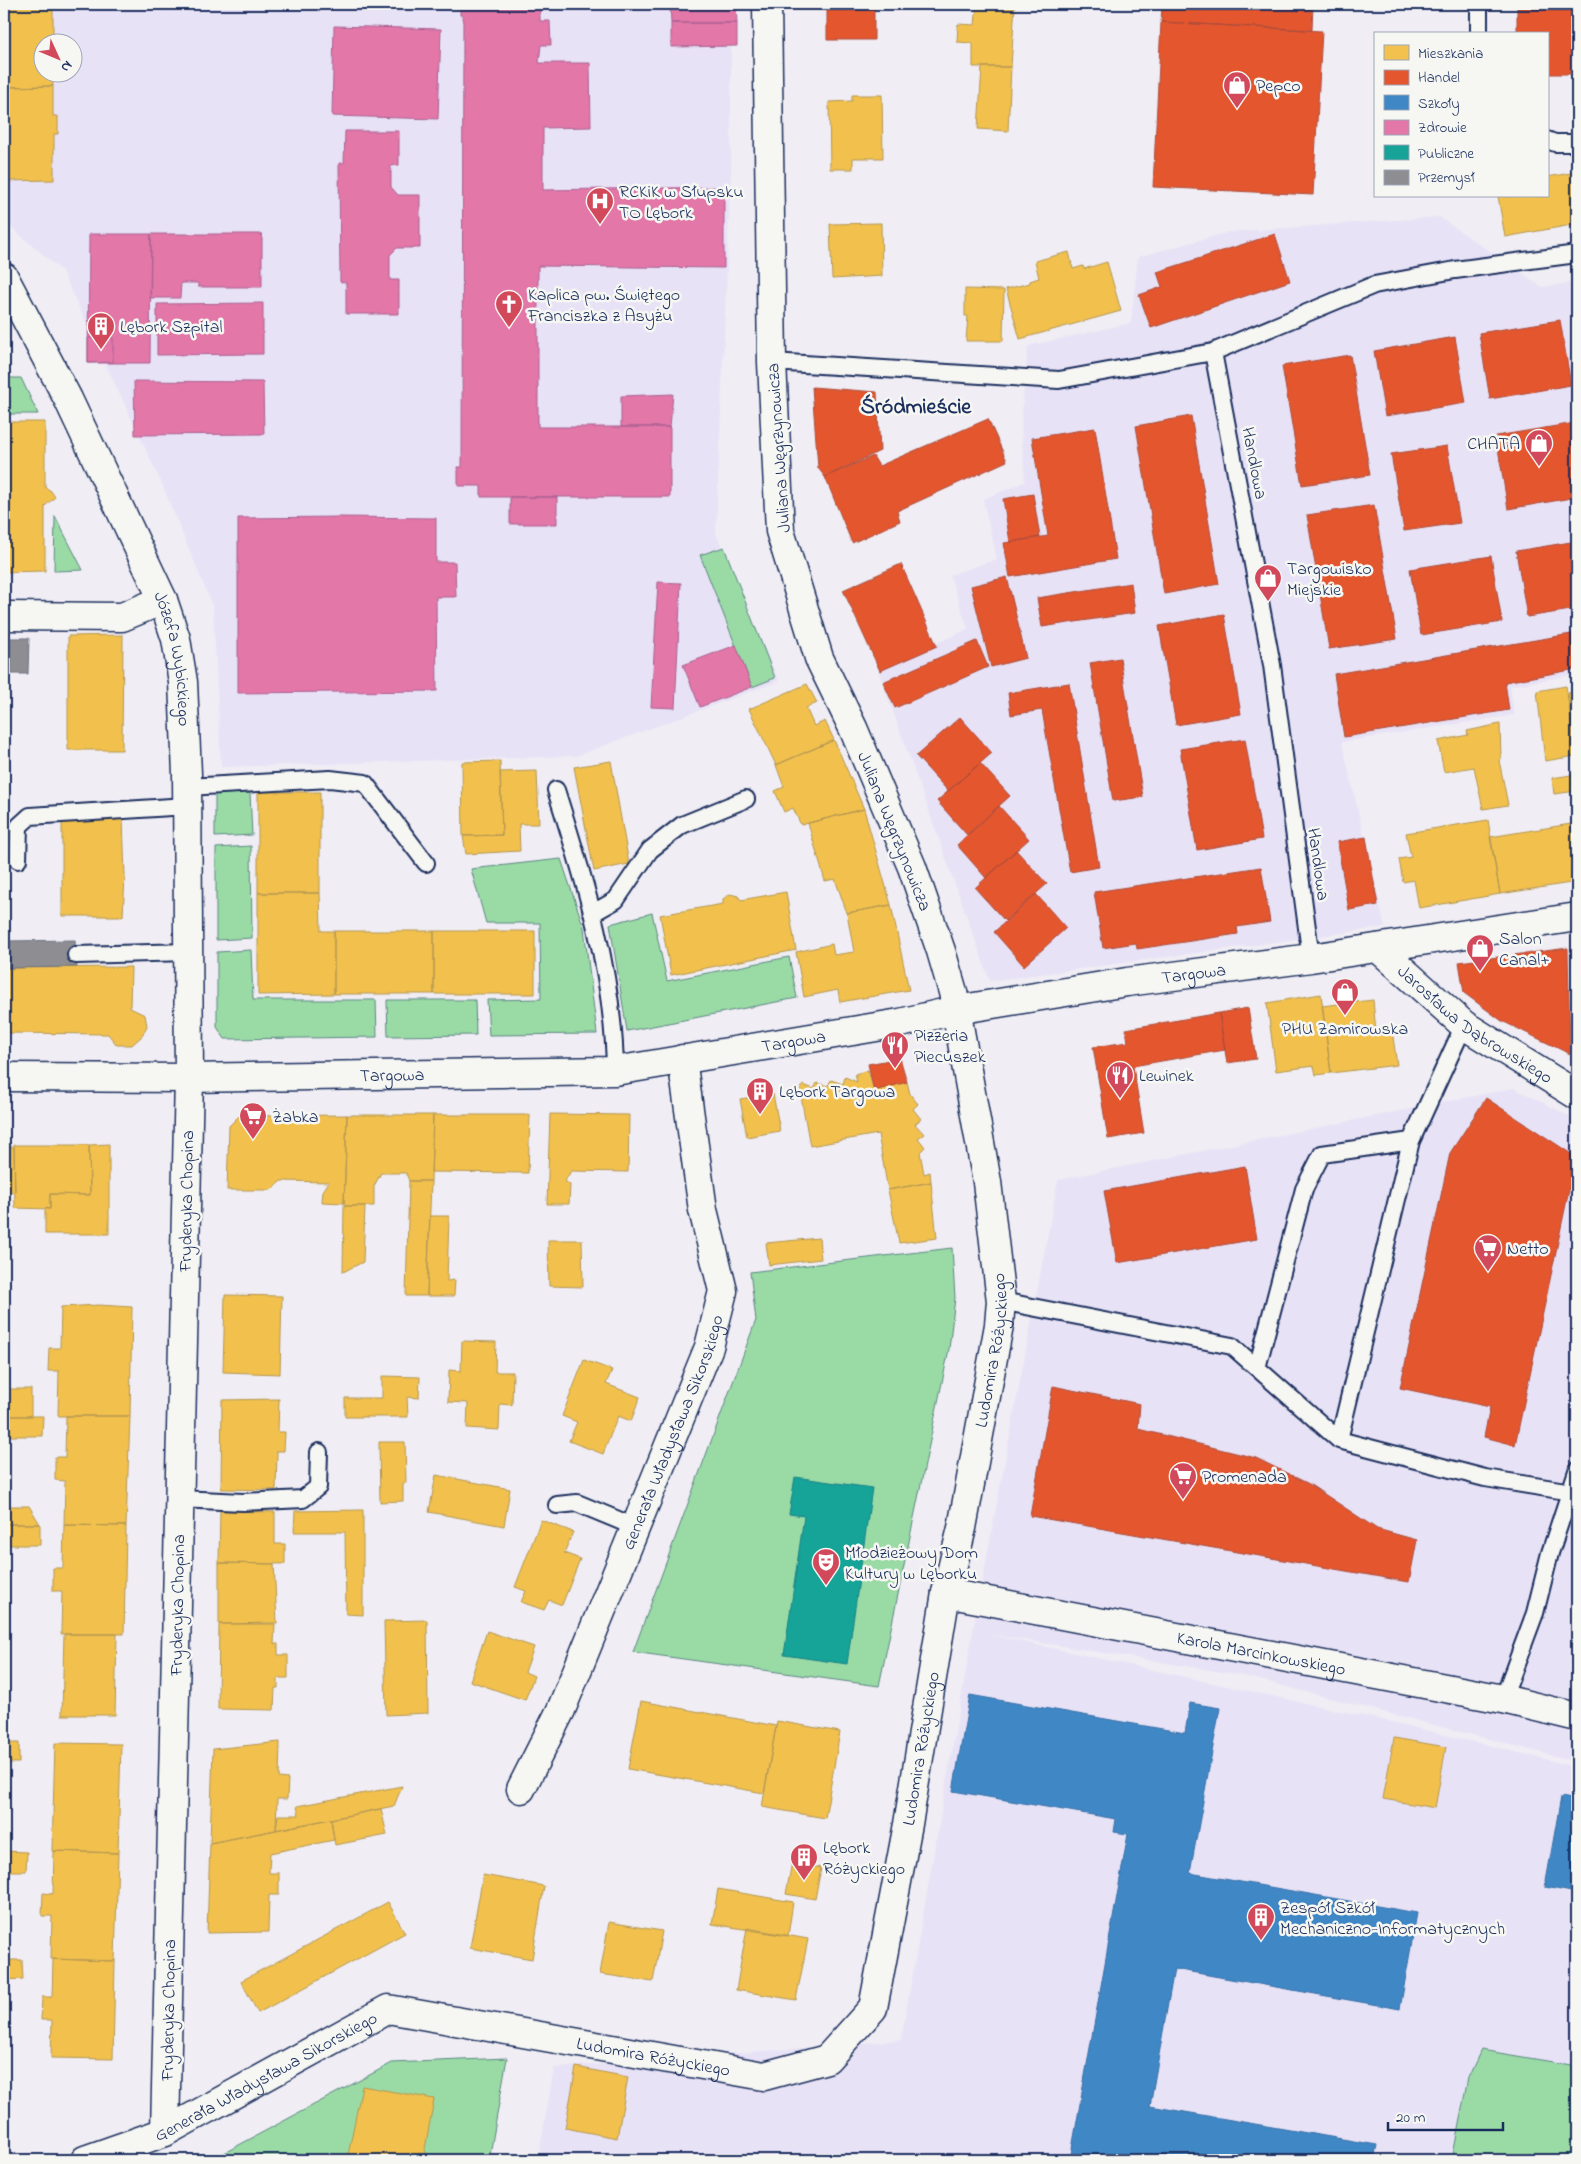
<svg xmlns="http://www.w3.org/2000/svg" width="1581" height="2164" viewBox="0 0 1581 2164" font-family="'Indie Flower',sans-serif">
<rect width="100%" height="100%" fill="#f0edf4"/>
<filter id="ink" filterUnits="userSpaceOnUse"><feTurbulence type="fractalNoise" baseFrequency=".02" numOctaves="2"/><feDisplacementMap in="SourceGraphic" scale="10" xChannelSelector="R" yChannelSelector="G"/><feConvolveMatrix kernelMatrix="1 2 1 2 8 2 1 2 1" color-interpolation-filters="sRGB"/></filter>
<g filter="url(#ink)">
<path fill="#e8e2f6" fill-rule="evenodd" d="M4,4H731V169L716,533L779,681L576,756L221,767L213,607L161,482L62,271L4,221ZM42,42H72V72H42Z
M1439,217L1542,287L1577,282V674L1510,686L1514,715L1342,742L1385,927L990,981L878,670L968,629L950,575L997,559L983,499L1025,482L1021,423L1028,346L1131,323L1138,257L1229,232Z
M1514,1088L1577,1120V1762L1241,1675L987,1634L1387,1721L1577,1767V2160H538L554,2068L901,2040L973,1631L1058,1180Z"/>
<path fill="#9adba5" stroke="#5a8582" d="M4,378H21L38,414H4Z
M55,516L83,570L54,571Z
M724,547L775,678L752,687L700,555Z
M250,793L252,835L215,837V794Z
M251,846L252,938L216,940V848Z
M561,859L584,928L597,1034L489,1035L487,1000L541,999L540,923H486L471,869Z
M652,913L667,981L789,957L797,998L627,1031L610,924Z
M251,950L253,1000H376L377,1037L225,1039L217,1027V952Z
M387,1000H475L476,1035L388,1036Z
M952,1248L955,1298L949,1349L879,1686L633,1652L756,1320L750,1272Z
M1481,2050L1577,2066V2160H1452L1468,2078Z
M507,2058L489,2160H211L392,2063Z"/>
<path fill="#f2c14e" stroke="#b29553" d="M4,4H53V36H57V42H42V72H53V86L4,87Z
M977,4H1015L1011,67H973V43L957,42L958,24L975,25Z
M982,67H1011L1008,131L978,129Z
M53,86V116H58V134H54V180L4,181V87Z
M852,95H882L883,158H853V169H830L829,102L852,101Z
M1577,172V224L1505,237L1498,196H1547V177Z
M881,223L882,276L832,279L830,224Z
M1069,252L1073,269L1083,266L1084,269L1107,262L1121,311L1020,339L1006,289L1030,283V281L1039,278L1035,261Z
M965,289L1004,290L1003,341H966L968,316H965Z
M4,422H45V487L51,491L55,497L45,506V571L4,572Z
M123,635L122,750H68V636Z
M807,684L817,703L806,708L814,726L825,721L834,740L776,765L749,709Z
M1566,686L1576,756L1545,761L1537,691Z
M1577,692V770L1568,693Z
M1500,724L1501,759L1499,760L1508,805L1483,809L1474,767L1444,772L1438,741L1468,735L1467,731Z
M834,740L864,809L801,825L793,808L784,812L775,791L784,787L776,765Z
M500,761L502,835L463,836L462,762Z
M611,761L629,864L594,871L574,767Z
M537,771L539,824H519L520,851L466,854L463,836L502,835L500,772Z
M1577,774V791L1554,794L1552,778Z
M258,792H320V893H258Z
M864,809L891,905L847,913L835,879L825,881L808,823Z
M123,818L125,876L123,916H62V819Z
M1488,820L1500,894L1419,908L1414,880L1403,882L1399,859L1411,857L1406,833Z
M1571,824L1577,859V882L1500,894L1490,837Z
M786,892L796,950L671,975L660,915L723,904V899L730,894L738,896L741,900Z
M258,893H320L321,931H334V994L258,995Z
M891,905L909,990L840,1002L838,990L804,997L796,952L832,944L834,955L854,952L847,913Z
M334,931H434V994H334Z
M434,931H535V994H434Z
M1577,950V1011H1576L1573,951Z
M131,967L130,1008L145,1015L147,1026L142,1036L132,1045H117L108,1034L4,1033V968Z
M1321,994L1331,1073L1316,1075L1314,1066L1276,1071L1267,1003Z
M1373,1000L1376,1032L1392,1030L1397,1065L1331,1073L1322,1006Z
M868,1070L874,1091L907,1082L910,1094L918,1104L913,1109L921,1119L915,1124L924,1134L918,1138L925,1147L920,1152L924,1174L930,1172L931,1182L888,1190L878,1134L810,1146L800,1091L803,1085L814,1089L817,1083L828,1086L831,1080L843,1084L845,1077L857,1082L855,1074Z
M773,1094L780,1131L747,1137L740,1099Z
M550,1114L629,1115L628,1172L571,1171L565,1181L570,1185L569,1204H547Z
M347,1115L344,1203L322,1202L323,1191L329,1182L281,1181L271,1190H227L229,1126L239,1116Z
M347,1115H433L431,1181H409L406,1173H381L374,1186V1206H344Z
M433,1115H530L528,1173L431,1172Z
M109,1144V1234H45V1208L50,1209V1194L90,1195L89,1145Z
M14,1145H89L90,1195L50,1194V1209L15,1208Z
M4,1147H14L15,1192H4Z
M409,1181H431L427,1296H406Z
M931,1182L937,1238L899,1243L888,1190Z
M344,1206H365L363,1262L343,1272Z
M430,1216H449L447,1281L455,1280L454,1296H427Z
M819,1238L821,1259L769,1265L766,1243Z
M548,1240H582L583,1287L549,1286Z
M225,1295L282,1296L280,1374L223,1372Z
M99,1305L132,1307L130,1416H58L59,1371H48L49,1348H60L61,1307Z
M462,1341L496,1342L495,1372H513L512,1405L500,1404L499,1430L467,1428L468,1403L448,1402L449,1370L461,1371Z
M584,1360L612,1370L606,1384L640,1397L631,1421L618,1416L603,1454L569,1441L577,1422L562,1416Z
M382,1376L420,1377L419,1398L407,1397L408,1417H345V1398H382Z
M4,1389H31V1416H4Z
M279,1399L278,1432H285L284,1451H277L276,1490L221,1489L222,1400Z
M4,1416H43L42,1436H4Z
M66,1416H130L126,1526L64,1525L65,1481L55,1480V1457H65Z
M379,1442H405L406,1483H403V1501L380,1502Z
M436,1475L510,1489L504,1526L429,1512Z
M4,1506H29L40,1524H4Z
M363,1510V1615L346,1614L345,1532H294L295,1511Z
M220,1511L275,1512V1544H285V1564L219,1563Z
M541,1520L573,1532L564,1553L580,1559L562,1605L549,1600L544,1610L521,1602L526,1591L515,1587Z
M4,1524H40V1545H4Z
M64,1525L126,1526L124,1634H61L62,1591H53V1568H63Z
M219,1563L274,1564L277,1623L219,1624Z
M427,1620L428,1713L386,1715L384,1621Z
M219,1624H275L274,1644H278V1655H288V1678H278V1688H275L274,1710L218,1709Z
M487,1631L534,1647L525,1672L534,1676L525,1700L470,1681Z
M64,1634H117L115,1715H62Z
M641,1701L776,1726L764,1793L628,1769Z
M777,1721L840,1732L825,1818L762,1807Z
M1394,1738L1446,1747L1435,1808L1383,1799Z
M280,1742L279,1778L288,1779L287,1799H277L276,1830L210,1843L213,1749Z
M4,1743H19V1763H4Z
M55,1743L121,1744L118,1853L52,1851Z
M402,1786L394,1806L276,1830L278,1815H299L297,1806Z
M381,1809L387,1835L335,1845L331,1819Z
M331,1819L334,1840L270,1853L269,1873H279V1895H269L268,1932L207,1933L210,1843Z
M4,1851L27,1852L26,1871H4Z
M54,1851L118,1853L115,1961L51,1959L52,1916H42L43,1893L53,1894Z
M792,1862L821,1868L815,1899L786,1894Z
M483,1875L544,1886L532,1959L470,1948Z
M718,1889L793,1902L788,1936L712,1924Z
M388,1902L405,1933L258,2013L241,1981Z
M609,1922L662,1931L653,1982L600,1974Z
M747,1928L808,1939L796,2000L736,1990Z
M53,1959L115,1961L113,2059L51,2058L52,2020H41L42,1997H52Z
M4,1960H22L23,1979L4,1980Z
M576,2067L628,2077L617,2138L565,2128Z
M362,2086L434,2099L423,2160H347Z"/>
<path fill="#e4572e" stroke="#a84b3c" d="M827,4H874V40H827Z
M1162,4H1313L1312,30L1161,22Z
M1517,4H1577V74H1547V34H1517Z
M1161,22L1322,31L1313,195L1153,187Z
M1275,234L1290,281L1151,328L1139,295L1162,287L1157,272Z
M1560,320L1571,385L1490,399L1479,333Z
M1455,337L1466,403L1385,416L1374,351Z
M1350,355L1370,475L1302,485L1282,366Z
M812,387L877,392L880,451L825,477L818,468Z
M1191,416L1219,584L1164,594L1136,426Z
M988,419L1007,461L897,511L900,521L852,543L825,477L873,456L879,466Z
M1575,423L1577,437V497L1508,509L1496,436Z
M1095,428L1116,559L1010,577L1004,543L1048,536L1032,438Z
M1447,446L1460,523L1404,531L1391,454Z
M1033,494L1040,537L1010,542L1003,499Z
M1374,505L1397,639L1329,649L1307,515Z
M1577,541V609L1527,617L1516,551Z
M1491,556L1502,622L1421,635L1410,569Z
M901,564L937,646L880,671L843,590Z
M1007,577L1026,658L991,667L971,586Z
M1131,583L1135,613L1042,627L1037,598Z
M1224,614L1241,714L1176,725L1159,626Z
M1577,633V669L1505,682L1509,710L1344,737L1334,674Z
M977,641L988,667L895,708L883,682Z
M1120,658L1143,797L1113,801L1090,663Z
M1069,683L1099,867L1070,872L1042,710L1011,715L1008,693Z
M960,717L992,753L948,791L916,756Z
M1245,739L1262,839L1197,850L1180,749Z
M980,763L1010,796L967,835L937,801Z
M999,806L1029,839L986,878L957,845Z
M1366,837L1378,905L1349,910L1337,842Z
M1016,850L1047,884L1005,921L975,888Z
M1261,867L1270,922L1237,927L1238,934L1137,949L1136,943L1103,948L1094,892Z
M1036,894L1066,928L1024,966L994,932Z
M1568,948L1570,1054L1502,1021L1464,993L1459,962Z
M1248,1008L1256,1059L1227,1063L1219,1013Z
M1219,1013L1225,1050L1133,1066L1144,1133L1108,1139L1093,1047L1128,1042L1126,1029Z
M900,1058L907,1082L874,1091L868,1064Z
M1486,1098L1576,1157L1515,1445L1484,1437L1490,1407L1400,1388L1450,1153Z
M1245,1166L1257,1239L1117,1263L1104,1191Z
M1053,1386L1140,1404L1138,1429L1256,1458L1309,1484L1377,1529L1417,1540L1409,1582L1030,1516Z"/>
<path fill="#3f88c5" stroke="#346da6" d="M970,1695L1185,1733L1190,1703L1220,1708L1190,1873L1417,1913L1400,2009L1174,1969L1150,2106L1377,2145L1374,2160H1070L1128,1834L1114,1832L1116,1819L953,1791Z
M1561,1797L1577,1800V1893L1545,1887Z"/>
<path fill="#e377a8" stroke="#a76192" d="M460,4H540V21H550L551,45H541L539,63H590L591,127L543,128V190L724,187V268L538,266V427H670V497H481V486H458V467H462L463,15H460Z
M670,4H736L737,23H671Z
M671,23H737V46L671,47Z
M334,26L441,29L438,119L332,116Z
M345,131H399V165L391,166V187L398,195H420V248H397L390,255V280H399V314H346V283L340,282L339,163H344Z
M89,234H151L150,363H88Z
M151,234H262V287H198V283H181L180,298H150Z
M263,303V354L157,355V304Z
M88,338H113V362L88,363Z
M134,381L263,382L264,434L135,435Z
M673,394L670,427H621V396Z
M510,497H557V524H510Z
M340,517L436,518V562H455L456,597H436L437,691L238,693V518Z
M658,582L681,583L675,708L651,707Z
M736,645L752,687L700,707L683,665Z"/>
<path fill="#17a398" stroke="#188087" d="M795,1477L872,1488L847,1664L784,1655L804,1516L789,1514Z"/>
<path fill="#8d8d92" stroke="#6b7182" d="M4,638H29L28,674H4Z
M75,940L77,967L4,968V941Z"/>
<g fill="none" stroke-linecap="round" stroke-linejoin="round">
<g stroke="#1b2f5e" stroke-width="20">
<path id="lane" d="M1479,34V4
M1547,140L1555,143H1577
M1213,352L1272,665L1311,958
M772,362L1059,380L1213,352L1374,285L1455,270L1577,254
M187,787L330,779L365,783L426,863
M556,790C585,881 614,974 615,1071
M18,860L19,826L30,816L187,806
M593,913L616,900L650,850L682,825L746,799
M76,955L189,952
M1001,1301L1232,1346L1339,1440L1485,1478L1572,1492
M1257,1368L1304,1189L1322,1154L1411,1141
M1339,1440L1411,1141L1464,1025
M179,1499L243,1502L303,1499L318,1487L319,1452
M557,1505L577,1503L635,1527
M1503,1699L1535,1613L1550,1553L1577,1471"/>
</g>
<g stroke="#1b2f5e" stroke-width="31">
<g id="street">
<path id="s1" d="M4,277L68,399L163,600L176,639L183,682L187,774L189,1078L165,2132"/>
<path d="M4,616L122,617L163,600"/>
<path id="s2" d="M1378,948L1464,1025L1577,1095"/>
<path id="s3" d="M4,1077L189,1078L615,1071L900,1023L956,1010L1127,982L1311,958L1577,917"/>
<path id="s4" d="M946,1593L1503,1699L1577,1717"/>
<path id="s5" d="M521,1789L561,1710L709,1347L723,1291L703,1210L682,1059"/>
<path id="s6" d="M85,2160L165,2132L388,2009L764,2076L827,2059L873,2008L908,1824L946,1593L962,1528L999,1325L1001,1301L987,1182L953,992L941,951L912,867L853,728L819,658L780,531L772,362L767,4"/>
</g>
</g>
<use href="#lane" stroke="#f6f6f2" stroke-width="16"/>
<use href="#street" stroke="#f6f6f2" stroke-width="28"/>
</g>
</g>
<defs>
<g id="shop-pin" transform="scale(1.4375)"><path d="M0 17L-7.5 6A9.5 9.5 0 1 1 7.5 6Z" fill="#d1495b" stroke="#f6f6f2"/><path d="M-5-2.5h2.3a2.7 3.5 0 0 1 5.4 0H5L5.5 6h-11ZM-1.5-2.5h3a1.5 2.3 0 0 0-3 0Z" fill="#fff"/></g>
<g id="hospital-pin" transform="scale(1.4375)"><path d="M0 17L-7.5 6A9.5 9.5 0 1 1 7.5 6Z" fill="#d1495b" stroke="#f6f6f2"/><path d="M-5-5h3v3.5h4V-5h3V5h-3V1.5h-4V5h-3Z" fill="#fff"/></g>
<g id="church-pin" transform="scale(1.4375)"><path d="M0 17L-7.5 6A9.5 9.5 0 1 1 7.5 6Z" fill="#d1495b" stroke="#f6f6f2"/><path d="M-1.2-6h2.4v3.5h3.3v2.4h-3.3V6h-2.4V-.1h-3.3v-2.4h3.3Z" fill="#fff"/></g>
<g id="building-pin" transform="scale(1.4375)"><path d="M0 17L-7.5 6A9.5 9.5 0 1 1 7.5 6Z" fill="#d1495b" stroke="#f6f6f2"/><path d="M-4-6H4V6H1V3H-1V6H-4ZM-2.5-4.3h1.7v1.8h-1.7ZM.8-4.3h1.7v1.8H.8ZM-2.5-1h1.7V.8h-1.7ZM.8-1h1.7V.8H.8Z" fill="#fff"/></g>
<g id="restaurant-pin" transform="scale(1.4375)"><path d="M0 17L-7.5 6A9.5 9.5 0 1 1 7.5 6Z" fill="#d1495b" stroke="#f6f6f2"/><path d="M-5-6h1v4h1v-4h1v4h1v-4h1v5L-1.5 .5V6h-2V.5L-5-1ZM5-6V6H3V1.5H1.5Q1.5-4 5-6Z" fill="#fff"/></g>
<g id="supermarket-pin" transform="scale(1.4375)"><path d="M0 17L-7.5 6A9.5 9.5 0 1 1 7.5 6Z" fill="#d1495b" stroke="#f6f6f2"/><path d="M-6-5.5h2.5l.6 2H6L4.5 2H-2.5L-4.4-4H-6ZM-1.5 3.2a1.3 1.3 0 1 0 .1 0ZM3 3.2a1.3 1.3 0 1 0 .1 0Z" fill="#fff"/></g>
<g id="theatre-pin" transform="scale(1.4375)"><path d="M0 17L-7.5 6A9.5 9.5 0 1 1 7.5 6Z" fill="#d1495b" stroke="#f6f6f2"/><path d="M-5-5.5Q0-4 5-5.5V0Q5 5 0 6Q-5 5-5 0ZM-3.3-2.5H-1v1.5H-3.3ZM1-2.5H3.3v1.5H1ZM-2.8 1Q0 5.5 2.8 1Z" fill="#fff"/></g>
</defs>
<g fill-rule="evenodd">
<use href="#shop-pin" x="1237" y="85"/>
<use href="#hospital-pin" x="600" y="201"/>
<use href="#church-pin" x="509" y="304"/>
<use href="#building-pin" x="101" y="326"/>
<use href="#shop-pin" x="1539" y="443"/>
<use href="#shop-pin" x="1268" y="578"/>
<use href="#shop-pin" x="1480" y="948"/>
<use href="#shop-pin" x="1345" y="992"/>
<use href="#restaurant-pin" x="895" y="1045"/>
<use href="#restaurant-pin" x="1120" y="1075"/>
<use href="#building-pin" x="760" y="1091"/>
<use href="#supermarket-pin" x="253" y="1116"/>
<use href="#supermarket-pin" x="1488" y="1248"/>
<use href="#supermarket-pin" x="1183" y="1476"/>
<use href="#theatre-pin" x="826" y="1562"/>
<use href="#building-pin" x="804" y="1857"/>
<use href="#building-pin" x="1261" y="1917"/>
</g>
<g text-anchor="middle" stroke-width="5" stroke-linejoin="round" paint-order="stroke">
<g font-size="18" fill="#1b2f5e" stroke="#f6f6f2" text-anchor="start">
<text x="1256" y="91">Pepco</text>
<text x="619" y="197">RCKiK w Słupsku<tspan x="619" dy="21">TO Lębork</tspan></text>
<text x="528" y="300">Kaplica pw. Świętego<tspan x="528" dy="21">Franciszka z Asyżu</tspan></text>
<text x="120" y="332">Lębork Szpital</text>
<text x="1520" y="449" text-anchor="end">CHATA</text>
<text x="1287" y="574">Targowisko<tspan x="1287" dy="21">Miejskie</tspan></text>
<text x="1499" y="944">Salon<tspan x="1499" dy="21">Canal+</tspan></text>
<text x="1345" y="1034" text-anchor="middle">PHU Zamirowska</text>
<text x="914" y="1041">Pizzeria<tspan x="914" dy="21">Piecuszek</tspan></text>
<text x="1139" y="1081">Lewinek</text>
<text x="779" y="1097">Lębork Targowa</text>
<text x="272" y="1122">Żabka</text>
<text x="1507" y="1254">Netto</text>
<text x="1202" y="1482">Promenada</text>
<text x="845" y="1558">Młodzieżowy Dom<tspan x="845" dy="21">Kultury w Lęborku</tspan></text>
<text x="823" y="1853">Lębork<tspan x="823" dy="21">Różyckiego</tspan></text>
<text x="1280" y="1913">Zespół Szkół<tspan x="1280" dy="21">Mechaniczno-Informatycznych</tspan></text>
</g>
<g font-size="18" fill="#1b2f5e" stroke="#f6f6f2">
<text transform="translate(778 448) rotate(-94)" y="6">Juliana Węgrzynowicza</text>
<text transform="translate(1255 463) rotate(79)" y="6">Handlowa</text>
<text dy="6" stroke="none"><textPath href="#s1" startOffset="420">Józefa Wybickiego</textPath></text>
<text transform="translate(895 831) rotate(68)" y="6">Juliana Węgrzynowicza</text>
<text transform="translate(1319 864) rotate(82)" y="6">Handlowa</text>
<text dy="6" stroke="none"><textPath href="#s3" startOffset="1198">Targowa</textPath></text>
<text dy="6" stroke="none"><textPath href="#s2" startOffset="124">Jarosława Dąbrowskiego</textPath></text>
<text dy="6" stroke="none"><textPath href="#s3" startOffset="792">Targowa</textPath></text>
<text dy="6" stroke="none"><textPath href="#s3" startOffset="388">Targowa</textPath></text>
<text transform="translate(186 1201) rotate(-89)" y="6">Fryderyka Chopina</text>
<text dy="6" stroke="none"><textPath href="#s6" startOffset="1524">Ludomira Różyckiego</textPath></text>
<text dy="6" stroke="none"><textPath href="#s5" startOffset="388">Generała Władysława Sikorskiego</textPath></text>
<text transform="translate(177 1605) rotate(-89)" y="6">Fryderyka Chopina</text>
<text dy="6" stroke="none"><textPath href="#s4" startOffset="321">Karola Marcinkowskiego</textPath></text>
<text dy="6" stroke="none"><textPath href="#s6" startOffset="1119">Ludomira Różyckiego</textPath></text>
<text transform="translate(168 2010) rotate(-89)" y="6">Fryderyka Chopina</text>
<text dy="6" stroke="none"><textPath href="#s6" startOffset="609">Ludomira Różyckiego</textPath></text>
<text dy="6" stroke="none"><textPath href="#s6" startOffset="200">Generała Władysława Sikorskiego</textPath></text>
</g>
<g font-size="22" font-weight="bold" fill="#1b2f5e" stroke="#f6f6f2">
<text x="916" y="413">Śródmieście</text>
</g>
</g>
<rect width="1581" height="2164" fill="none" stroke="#f6f6f2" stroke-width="20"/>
<rect x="10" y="10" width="1561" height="2144" fill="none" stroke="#1b2f5e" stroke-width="2" filter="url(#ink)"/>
<rect x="1374" y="32" width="175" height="165" fill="#f6f6f2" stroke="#9ea6b7"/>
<rect x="1384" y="45" width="25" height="15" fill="#f2c14e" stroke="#9ea6b7"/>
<text x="1418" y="58" font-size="15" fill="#1b2f5e">Mieszkania</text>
<rect x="1384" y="70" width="25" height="15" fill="#e4572e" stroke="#9ea6b7"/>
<text x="1418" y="82" font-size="15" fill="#1b2f5e">Handel</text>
<rect x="1384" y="95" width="25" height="15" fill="#3f88c5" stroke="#9ea6b7"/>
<text x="1418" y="108" font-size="15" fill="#1b2f5e">Szkoły</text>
<rect x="1384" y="120" width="25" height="15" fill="#e377a8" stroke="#9ea6b7"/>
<text x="1418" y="132" font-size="15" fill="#1b2f5e">Zdrowie</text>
<rect x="1384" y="145" width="25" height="15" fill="#17a398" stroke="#9ea6b7"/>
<text x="1418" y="158" font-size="15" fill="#1b2f5e">Publiczne</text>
<rect x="1384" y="170" width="25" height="15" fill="#8d8d92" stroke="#9ea6b7"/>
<text x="1418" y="182" font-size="15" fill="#1b2f5e">Przemysł</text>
<g transform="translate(58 58) rotate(134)"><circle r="24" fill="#f6f6f2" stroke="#9ea6b7"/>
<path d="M0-4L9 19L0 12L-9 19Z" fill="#d1495b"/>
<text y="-8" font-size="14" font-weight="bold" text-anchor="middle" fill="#1b2f5e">N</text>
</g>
<path d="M1388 2122v8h115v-8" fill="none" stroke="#1b2f5e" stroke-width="2.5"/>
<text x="1396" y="2122" font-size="15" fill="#1b2f5e" stroke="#f6f6f2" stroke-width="4" paint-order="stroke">20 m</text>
</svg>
